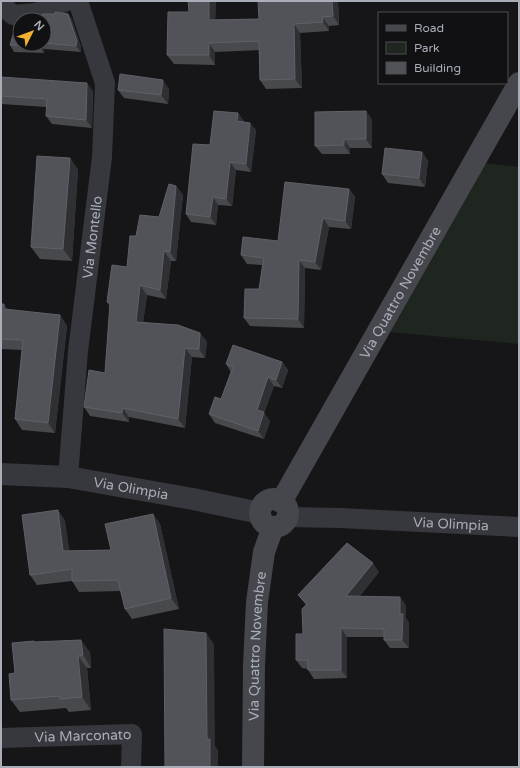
<svg xmlns="http://www.w3.org/2000/svg" width="520" height="768" viewBox="0 0 520 768" font-family="'Varela Round',sans-serif">
<rect width="100%" height="100%" fill="#161618"/>
<path fill="#1e261f" d="M481,163L519,167V344L390,332Z"/>
<g fill="none" stroke-linecap="round" stroke-linejoin="round">
<g stroke="#37383d" stroke-width="20">
<path d="M1,4L13,15L36,13L67,1"/>
<path id="s1" d="M68,477L78,351L102,157L105,83L78,1"/>
<path id="s2" d="M288,517L340,518L519,527"/>
<path id="s3" d="M1,738L132,734L131,767"/>
</g>
<path stroke="#37383d" stroke-width="22" id="s4" d="M1,474L68,477L193,499L260,513"/>
<g stroke="#45474d" stroke-width="22">
<circle cx="274" cy="513" r="14"/>
<path id="s5" d="M281,502L519,83"/>
<path id="s6" d="M253,767L254,665L257,602L264,552L273,527"/>
</g>
</g>
<path fill="#47494d" fill-rule="evenodd" d="M188,1H216L215,20L259,19L258,1H338L339,25L329,26V31L300,33L302,88L266,89L260,80L259,50L215,52V65L174,64L167,55L189,12Z
M55,12L68,14L72,20L81,47V52L44,49V53L14,52L10,45L18,19L33,18L44,14H55ZM20,20H44V44H20Z
M1,77L93,91L92,128L52,124L46,116L47,107L1,104Z
M169,89L168,104L124,98L118,90Z
M366,111L372,120V148H350V154H322L315,146Z
M238,113L244,122L256,130L251,172L236,170L232,206L218,205L216,225L191,222L186,214L210,145Z
M422,152L428,161L425,187L388,183L382,174Z
M70,158L78,170L72,261L40,259L31,247Z
M176,186L183,195L176,261H171L166,299L147,295L143,322L200,333L207,342L205,358L192,357L185,428L129,417V422L90,416L84,407L105,373L110,306L107,302L127,267L136,236L159,217Z
M349,189L355,197L351,229L329,227L321,270L305,268L304,328L250,326L244,318L259,289L262,265L247,264L241,255L278,241Z
M1,304L8,310L60,315L67,326L55,433L22,430L15,419L22,350L1,349Z
M282,362L288,370L282,388L274,386L264,413L270,421L264,439L215,423L209,414L221,399L231,372L226,364Z
M58,510L65,521L69,551L111,550L153,514L160,524L179,609L132,619L125,609L121,591L79,592L72,581L37,585L30,575Z
M379,572L359,597H400L406,606V618L409,623V648H390L384,640V637H347V678L314,679L308,670V669L302,668L296,660L303,634L306,605L298,595Z
M35,642L90,652L91,668H87L91,710L69,712L66,708L20,712L11,700Z"/>
<path fill="#2f3033" d="M209,1H216L215,30L209,20Z
M332,1H338L339,25L333,16Z
M68,14L72,20L81,47V52L76,46Z
M322,17L329,26V31L323,22Z
M294,24L300,33L302,88L295,79Z
M209,43L215,52V65L209,55Z
M39,44H40L44,49V53L39,46Z
M163,80L169,89L168,104L161,95Z
M87,83L93,91L92,128L86,120Z
M366,111L372,120V148L366,139Z
M238,113L244,121L243,129L237,121Z
M250,123L256,130L251,172L246,164Z
M344,139L350,148V154L344,145Z
M422,152L428,161L425,187L419,178Z
M70,158L78,170L72,261L63,249Z
M230,162L236,170L232,206L226,199Z
M176,186L183,195L176,261L170,252Z
M349,189L355,197L351,229L345,221Z
M213,197L218,205L216,225L210,217Z
M323,218L329,227L321,270L315,262Z
M164,251L171,261L166,299L160,290Z
M299,260L305,268L304,328L298,319Z
M140,285L147,295L142,331L136,322Z
M4,304L11,314L4,309Z
M60,315L67,326L55,433L48,423Z
M200,333L207,342L205,358L199,349Z
M185,348L192,357L185,428L178,419Z
M282,362L288,370L282,388L276,380Z
M268,377L274,386L264,413L270,421L264,439L258,431L257,410Z
M123,408L129,417V422L122,413Z
M58,510L65,521L71,561L63,551Z
M153,514L160,524L179,609L171,598Z
M373,563L379,572L352,605L346,596Z
M400,597L406,606V618L409,623V648L402,640L400,614Z
M341,628L347,637V678L341,670Z
M206,633L214,644L215,746L218,750V767H210L207,739Z
M81,640L90,652L91,668L83,655Z
M78,656L87,668L91,710L82,697Z"/>
<path fill="#525359" stroke="#5f6168" d="M188,1H209V20L259,19L258,1H332L333,16L322,17L323,22L294,24L295,79L260,80L259,41L209,43V55H167L168,12H189Z
M55,12L68,14L77,41L76,46L44,43V20H20V44H39V46L10,45L18,19L33,18L44,14H55Z
M120,74L163,80L161,95L118,90Z
M1,77L87,83L86,120L46,116L47,99L1,96Z
M214,111L238,113L237,121L250,123L246,164L230,162L226,199L213,197L210,217L186,214L193,144L210,145Z
M366,111V139H344V145L315,146V112Z
M385,148L422,152L419,178L382,174Z
M37,156L70,158L63,249L31,247Z
M285,182L349,189L345,221L323,218L315,262L299,260L298,319L244,318L245,289H259L264,258L241,255L243,237L278,241Z
M169,184L176,186L170,252L164,251L160,290L140,285L136,322L178,325L200,333L199,349L185,348L178,419L123,408L122,413L84,407L89,370L105,373L110,303L107,302L112,265L127,267L130,236H136L140,215L159,217Z
M1,304H4V309L60,315L48,423L15,419L23,340L1,339Z
M233,345L282,362L276,380L268,377L257,410L264,412L258,431L209,414L215,397L221,399L233,367L226,364Z
M58,510L63,551L111,550L105,524L153,514L171,598L125,609L118,580L72,581V569L30,575L22,515Z
M347,543L373,563L346,596L400,597V614H403L402,640H384V629L341,628V670H308V660H296V634H303L302,609L307,604L298,595Z
M164,629L206,633L207,739H210V767H165Z
M81,640L83,655L78,656L82,697L60,699V696L11,700L9,674L15,673L12,643L34,641V642Z"/>
<g text-anchor="middle" stroke-width="3" stroke-linejoin="round" paint-order="stroke">
<g font-size="14" fill="#a8adb8" stroke="#111113">
<text dy="5" stroke="none"><textPath href="#s1" startOffset="241">Via Montello</textPath></text>
<text dy="5" stroke="none"><textPath href="#s5" startOffset="241">Via Quattro Novembre</textPath></text>
<text dy="5" stroke="none"><textPath href="#s4" startOffset="131">Via Olimpia</textPath></text>
<text dy="5" stroke="none"><textPath href="#s2" startOffset="163">Via Olimpia</textPath></text>
<text dy="5" stroke="none"><textPath href="#s6" startOffset="121">Via Quattro Novembre</textPath></text>
<text dy="5" stroke="none"><textPath href="#s3" startOffset="82">Via Marconato</textPath></text>
</g>
</g>
<rect width="520" height="768" fill="none" stroke="#a8adb8" stroke-width="4"/>
<rect x="378" y="12" width="130" height="72" fill="#111113" stroke="#4d4f55"/>
<rect x="386" y="25" width="20" height="6" fill="#45474d" stroke="#4d4f55"/>
<text x="414" y="32" font-size="12" fill="#a8adb8">Road</text>
<rect x="386" y="42" width="20" height="12" fill="#1e261f" stroke="#4d4f55"/>
<text x="414" y="52" font-size="12" fill="#a8adb8">Park</text>
<rect x="386" y="62" width="20" height="12" fill="#525359" stroke="#4d4f55"/>
<text x="414" y="72" font-size="12" fill="#a8adb8">Building</text>
<g transform="translate(32 32) rotate(48)"><circle r="19" fill="#111113" stroke="#4d4f55"/>
<path d="M0-3L7 15L0 10L-7 15Z" fill="#f2b134"/>
<text y="-6" font-size="11" font-weight="bold" text-anchor="middle" fill="#a8adb8">N</text>
</g>
</svg>
